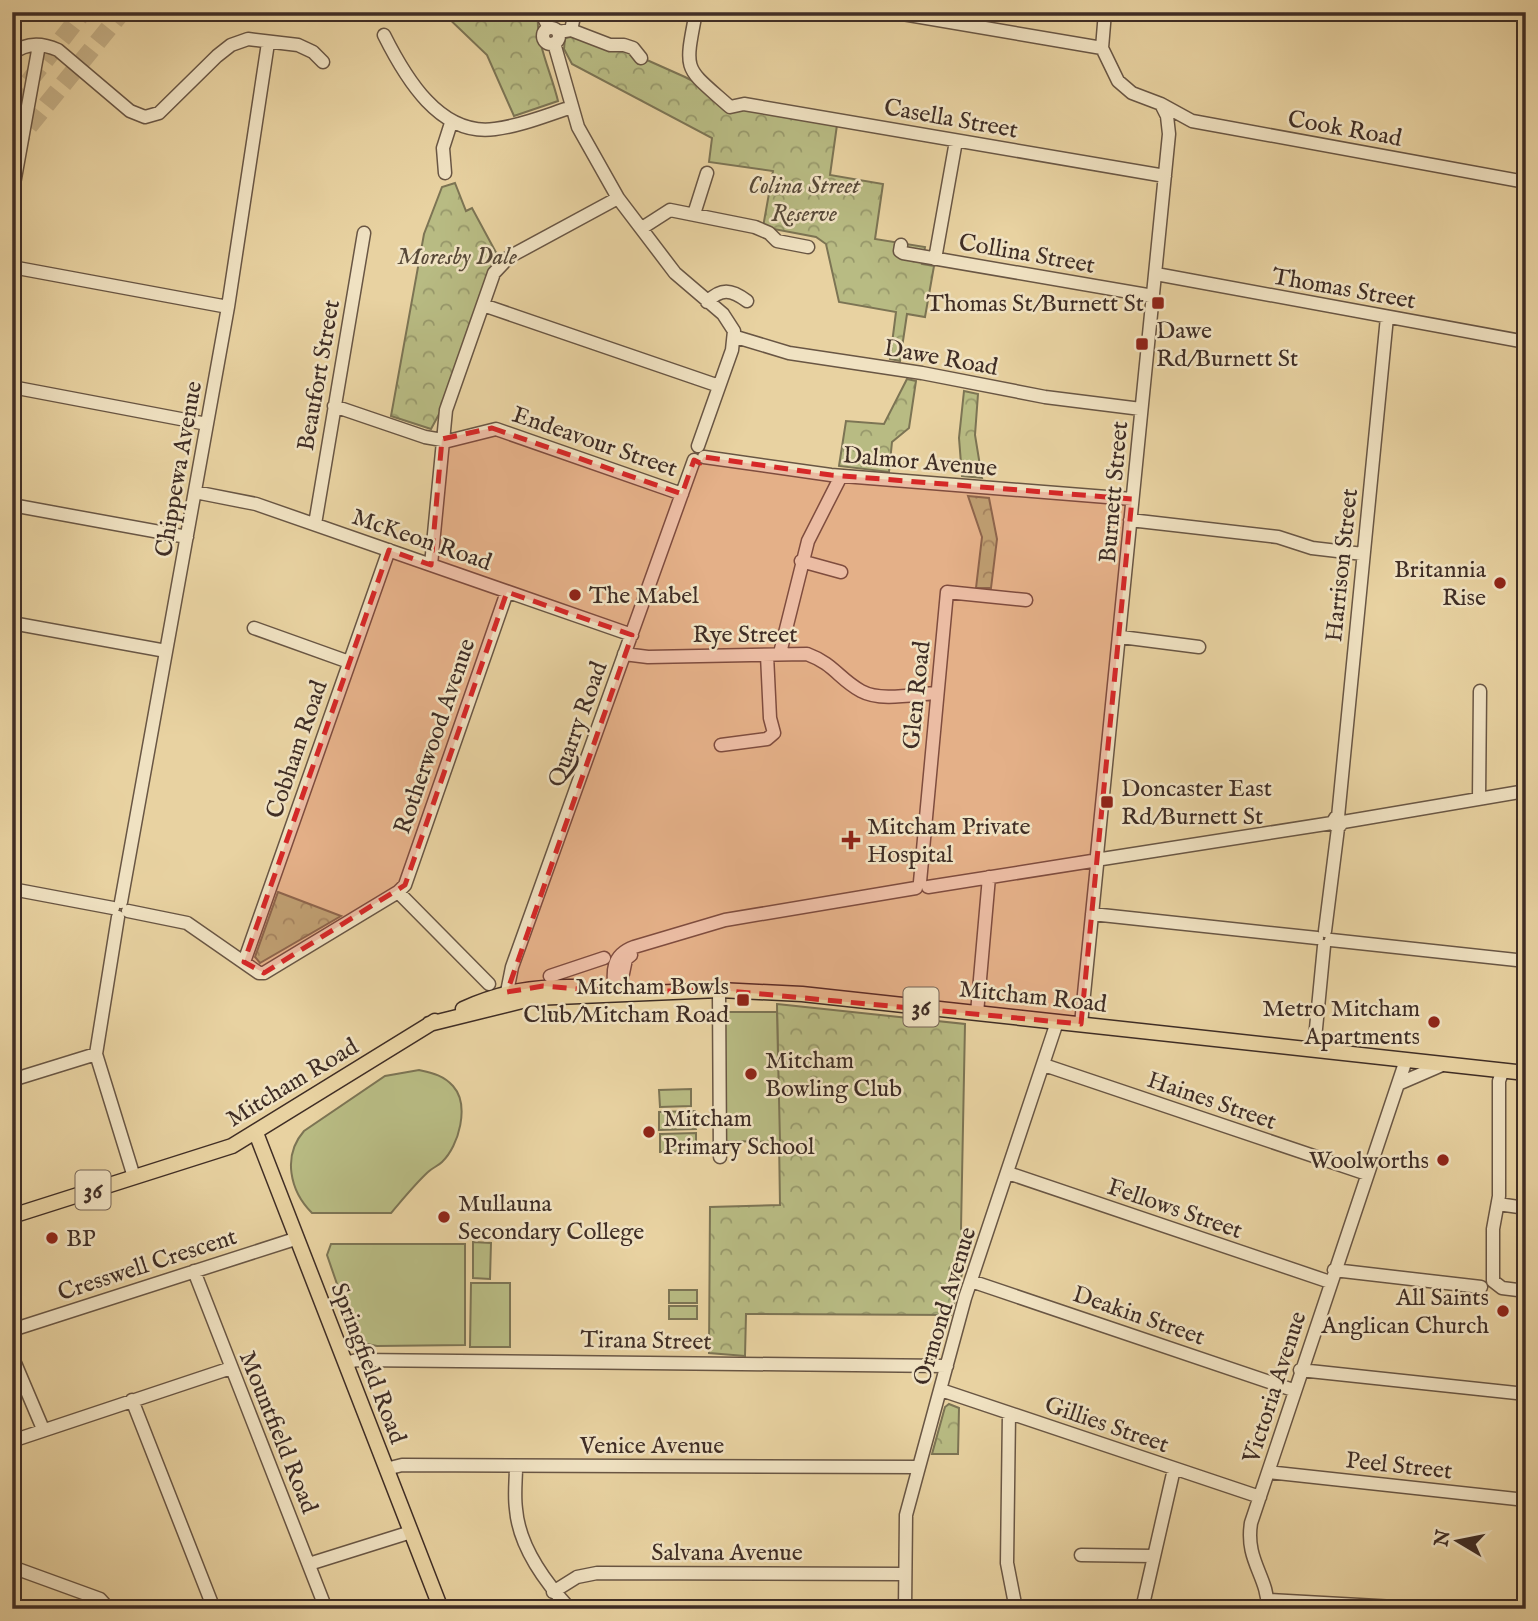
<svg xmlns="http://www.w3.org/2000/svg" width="1538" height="1621" viewBox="0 0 1538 1621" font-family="'IM FELL English',serif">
<defs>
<pattern id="park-crowns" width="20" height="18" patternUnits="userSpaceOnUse" patternTransform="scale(1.75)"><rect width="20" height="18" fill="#b8bb83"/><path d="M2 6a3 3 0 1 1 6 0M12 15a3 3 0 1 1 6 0" fill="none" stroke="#97986b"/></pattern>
</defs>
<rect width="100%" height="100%" fill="#e8d2a1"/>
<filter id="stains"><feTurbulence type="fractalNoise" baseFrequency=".00286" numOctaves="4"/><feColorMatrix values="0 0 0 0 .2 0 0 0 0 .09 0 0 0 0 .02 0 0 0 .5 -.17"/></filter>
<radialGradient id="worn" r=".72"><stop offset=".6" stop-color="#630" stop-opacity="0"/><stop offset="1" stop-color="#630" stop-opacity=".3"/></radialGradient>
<path fill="url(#park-crowns)" stroke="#7c7454" stroke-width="2" d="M442,12H533L538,18C536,42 552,75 558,101L514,116L487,55Z
M575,36L629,52L685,77L712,91L730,107L837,125L830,175L883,184L875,239L925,247L922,264L934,266L925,317L907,314L900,361L890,359L896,312L839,302L826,244L816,237L763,227L773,171L709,162L712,138L572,64L564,49L565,38Z
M455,183L466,211L472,208L499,258L494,264L445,403L431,429L391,416L424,234L442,187Z
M907,379L916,381L909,428L892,442L889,472L839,466L846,421L884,424Z
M964,391L978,394L975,435L982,478L962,476L959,438Z
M968,496L989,498L997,539L991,588H976L982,537Z
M278,892L341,916L260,963L255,957Z
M777,1004L965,1024L961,1229L973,1233L951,1315L746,1314L745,1356L709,1353L710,1207L780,1205Z
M949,1404L959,1408L958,1454H932L945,1407Z"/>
<path fill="#b8bb83" stroke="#7c7454" stroke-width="2" d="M725,1012H777L780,1142L724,1141Z
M419,1070C432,1073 443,1075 453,1086C470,1105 459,1146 442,1162C438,1166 432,1168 428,1172C415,1184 403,1199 391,1213H312C290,1191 282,1156 304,1131L385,1076Z
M691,1089V1106L660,1107L659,1090Z
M695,1111L696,1129L659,1130V1112Z
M696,1133V1151L660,1152V1134Z
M473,1242L491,1243L490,1279L473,1278Z
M331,1244H465V1345L377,1346L357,1342L327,1255Z
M471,1283H510V1347H470Z
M669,1290H697V1303H669Z
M669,1306H697V1319H669Z"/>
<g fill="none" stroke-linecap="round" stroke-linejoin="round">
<path stroke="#c6b188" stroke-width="18" stroke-dasharray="18 9" stroke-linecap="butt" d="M12,103L83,12
M12,147L122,12"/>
<g stroke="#695644" stroke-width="15">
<path id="minor" d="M541,12L549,28
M696,12C684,74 684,66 730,107L744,104L1165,176
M891,12L1102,48
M1105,12L1102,48L1118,81L1132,93L1161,104L1192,121L1526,182
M543 36a8 8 0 1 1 16 0a8 8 0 1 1-16 0Z
M571,30L575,12
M558,32L571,30L610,45H624L633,48L641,58
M384,35C405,77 440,137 495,129C521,126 547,115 572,107
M554,43L578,127L618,198L675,273L723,314L734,331L732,350L698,446
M12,54C26,42 42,43 58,50L130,111L145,117L159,113L217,56L231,45L248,39L298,45L313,52L323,62
M445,173L443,148L451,123
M12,195L39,45
M694,214L707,173
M642,228L670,210L755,227L769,233L777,241L808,247
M901,245L900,251L903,253L1153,296
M935,259L956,141
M12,267L228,307
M1156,274L1526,342
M707,302C721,288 731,289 747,301
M483,305L719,386
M736,337L789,353L922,373L1045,397L1141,409
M12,387L207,424
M334,406L425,437L448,441L496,429L682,494
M704,457L831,475L1132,499
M195,492L256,504L632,635
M12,505L187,537
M1130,520L1278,537L1312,548L1363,554
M315,524L364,233
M801,561L841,572
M431,565L446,410L494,273L509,257L618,198
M12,623L166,651
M254,628L349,662
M1121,637L1199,647
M780,653L808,541L841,476
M624,654L648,657L807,654C834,664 839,679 861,691C881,702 915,694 937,693
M721,745L767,739L774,733L770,718L767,655
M1479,799L1480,691
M1338,817L1387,317
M1343,822L1526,791
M1097,855L1169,134L1167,116L1161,104
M1102,859L1332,823L1336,817L1343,822L1338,828L1332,823
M920,882L947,592L1026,600
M928,887L1092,861
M12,889L113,908
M398,892L405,885L507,592
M121,902L228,307L268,43
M128,911L187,923L259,973H264L398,892L489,984
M1092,914L1317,938
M118,917L96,1054L134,1177
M1325,931L1338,828
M1331,940L1526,961
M244,962L389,550
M550,976L604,958
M719,990L720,1157
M615,992C612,971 612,955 634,947L725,920L916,888
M615,992L621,983L626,959L631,955
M508,1000L507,992L512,967L694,460
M977,1013L989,877
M1081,1024L1097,865
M1314,1049L1324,946
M1044,1065L1367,1174
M1503,1070L1499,1081V1196L1493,1229V1281L1502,1288L1526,1291
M12,1080L96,1054
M1398,1084L1442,1065
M1008,1173L1330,1282
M1498,1204L1526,1208
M1334,1270L1481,1287
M194,1271L326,1609
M971,1281L1293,1390
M12,1330L295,1239
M12,1356L43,1429
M345,1363L357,1360L947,1366
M1300,1370L1526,1394
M941,1390L1260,1497
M132,1400L214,1609
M1009,1413L1007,1563L1016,1609
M12,1441L231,1368
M516,1466C516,1480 514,1495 516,1509C519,1547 545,1582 570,1609
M386,1469L402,1465L919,1467
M1268,1472L1526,1500
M1081,1555L1153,1556
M309,1564L411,1532
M12,1567L100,1599L109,1609
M553,1592L577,1577L597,1573L905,1574
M1268,1600L1431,1609
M905,1609L906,1515L919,1467L965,1298L1057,1022
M1142,1609L1174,1469
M1268,1609C1268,1576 1245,1561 1251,1523L1406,1060"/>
</g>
<g stroke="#3f2d25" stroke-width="17">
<path id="major" d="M463,1009C500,992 535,986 576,987
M429,1024L534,998L719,990L802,994L1526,1073
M256,1133L441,1609
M12,1216L232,1146L435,1021"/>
</g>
<use href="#minor" stroke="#f0e2c2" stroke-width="12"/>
<use href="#major" stroke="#e8d2a1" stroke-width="14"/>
</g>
<path fill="#d62828" fill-opacity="0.2" stroke="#d62828" stroke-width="5" stroke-dasharray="14 9" stroke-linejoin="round" d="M492,428L682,494L694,460L700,463L704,457L831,475L1132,499L1081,1024L719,990L615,992L543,986L507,992L632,635L507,592L405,885L264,973L244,962L389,550L431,565L442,439Z"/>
<g fill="#8f2418" stroke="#f0e2c2" stroke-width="2.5">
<rect x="1151" y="296" width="14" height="14" rx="3.5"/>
<rect x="1135" y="337" width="14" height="14" rx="3.5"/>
<circle cx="1500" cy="583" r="7"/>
<circle cx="575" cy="595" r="7"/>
<rect x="1100" y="795" width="14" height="14" rx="3.5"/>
<path d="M847.5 829.5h7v7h7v7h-7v7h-7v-7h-7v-7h7z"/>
<rect x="736" y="993" width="14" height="14" rx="3.5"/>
<circle cx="1434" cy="1022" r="7"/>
<circle cx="751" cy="1074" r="7"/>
<circle cx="649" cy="1132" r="7"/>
<circle cx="1443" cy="1160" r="7"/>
<circle cx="444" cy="1217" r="7"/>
<circle cx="52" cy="1238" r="7"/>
<circle cx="1503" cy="1311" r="7"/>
</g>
<g text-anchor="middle" stroke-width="5" stroke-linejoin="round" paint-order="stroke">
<g fill="#f0e2c2" stroke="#746354" stroke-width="2">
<rect x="903.5" y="987.5" width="35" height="39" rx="5"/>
<rect x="75.5" y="1170.5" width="35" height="39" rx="5"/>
</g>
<g font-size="23" font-weight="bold" fill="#3f2d25">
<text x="921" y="1015">36</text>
<text x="93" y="1198">36</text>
</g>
<g font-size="24" fill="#3f2d25" stroke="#f0e2c2">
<text transform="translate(951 118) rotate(10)" y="8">Casella Street</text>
<text transform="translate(1345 128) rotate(10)" y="8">Cook Road</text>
<text transform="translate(1027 253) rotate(10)" y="8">Collina Street</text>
<text transform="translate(1344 288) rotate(10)" y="8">Thomas Street</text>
<text transform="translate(941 357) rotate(10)" y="8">Dawe Road</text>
<text transform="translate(318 375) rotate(-80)" y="8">Beaufort Street</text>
<text transform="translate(595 441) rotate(19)" y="8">Endeavour Street</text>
<text transform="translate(920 461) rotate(5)" y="8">Dalmor Avenue</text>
<text transform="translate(178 469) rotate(-80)" y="8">Chippewa Avenue</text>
<text transform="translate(1113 492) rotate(-85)" y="8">Burnett Street</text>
<text transform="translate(422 539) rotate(19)" y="8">McKeon Road</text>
<text transform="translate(1341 565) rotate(-84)" y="8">Harrison Street</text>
<text x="745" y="642">Rye Street</text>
<text transform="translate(916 695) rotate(-84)" y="8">Glen Road</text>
<text transform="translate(577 724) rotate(-70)" y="8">Quarry Road</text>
<text transform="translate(434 736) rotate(-71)" y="8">Rotherwood Avenue</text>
<text transform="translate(296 749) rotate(-71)" y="8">Cobham Road</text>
<text transform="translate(1033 996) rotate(6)" y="8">Mitcham Road</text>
<text transform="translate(292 1082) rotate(-31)" y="8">Mitcham Road</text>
<text transform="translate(1212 1100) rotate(19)" y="8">Haines Street</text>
<text transform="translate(1175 1208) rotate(19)" y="8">Fellows Street</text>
<text transform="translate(147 1264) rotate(-18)" y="8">Cresswell Crescent</text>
<text transform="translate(944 1306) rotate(-73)" y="8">Ormond Avenue</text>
<text transform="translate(1139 1315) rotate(19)" y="8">Deakin Street</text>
<text transform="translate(646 1340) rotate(1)" y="8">Tirana Street</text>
<text transform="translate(369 1363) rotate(69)" y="8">Springfield Road</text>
<text transform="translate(1274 1387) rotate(-72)" y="8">Victoria Avenue</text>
<text transform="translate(1107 1424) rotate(19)" y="8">Gillies Street</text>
<text transform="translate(279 1432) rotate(68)" y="8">Mountfield Road</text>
<text x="652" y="1453">Venice Avenue</text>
<text transform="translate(1399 1465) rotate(6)" y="8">Peel Street</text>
<text x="727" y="1560">Salvana Avenue</text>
</g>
<g font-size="24" font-style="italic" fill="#574938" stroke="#f0e2c2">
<text x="804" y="193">Colina Street<tspan x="804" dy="28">Reserve</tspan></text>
<text x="457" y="264">Moresby Dale</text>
</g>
<g font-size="24" fill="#3f2d25" stroke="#f0e2c2" text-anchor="start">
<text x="1144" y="311" text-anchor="end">Thomas St/Burnett St</text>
<text x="1156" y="338">Dawe<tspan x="1156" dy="28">Rd/Burnett St</tspan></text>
<text x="1486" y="577" text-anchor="end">Britannia<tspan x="1486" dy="28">Rise</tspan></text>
<text x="589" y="603">The Mabel</text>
<text x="1121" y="796">Doncaster East<tspan x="1121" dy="28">Rd/Burnett St</tspan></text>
<text x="867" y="834">Mitcham Private<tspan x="867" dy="28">Hospital</tspan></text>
<text x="729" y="994" text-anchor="end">Mitcham Bowls<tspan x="729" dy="28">Club/Mitcham Road</tspan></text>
<text x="1420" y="1016" text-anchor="end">Metro Mitcham<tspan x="1420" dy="28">Apartments</tspan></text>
<text x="765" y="1068">Mitcham<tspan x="765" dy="28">Bowling Club</tspan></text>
<text x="663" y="1126">Mitcham<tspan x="663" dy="28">Primary School</tspan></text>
<text x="1429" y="1168" text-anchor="end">Woolworths</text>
<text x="458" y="1211">Mullauna<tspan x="458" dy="28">Secondary College</tspan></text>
<text x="66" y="1246">BP</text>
<text x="1489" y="1305" text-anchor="end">All Saints<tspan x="1489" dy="28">Anglican Church</tspan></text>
</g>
</g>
<rect width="1538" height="1621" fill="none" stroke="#e8d2a1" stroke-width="42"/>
<rect x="14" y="14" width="1510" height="1593" fill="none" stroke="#3f2d25" stroke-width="3.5"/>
<rect x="21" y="21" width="1496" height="1579" fill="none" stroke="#3f2d25" stroke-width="2"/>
<g transform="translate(1458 1541) rotate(280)" stroke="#f0e2c2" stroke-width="5" paint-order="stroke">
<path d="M0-5L12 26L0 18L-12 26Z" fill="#3f2d25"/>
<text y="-10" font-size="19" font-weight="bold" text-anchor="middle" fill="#3f2d25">N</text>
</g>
<rect width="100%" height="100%" filter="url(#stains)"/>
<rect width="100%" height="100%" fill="url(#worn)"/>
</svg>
